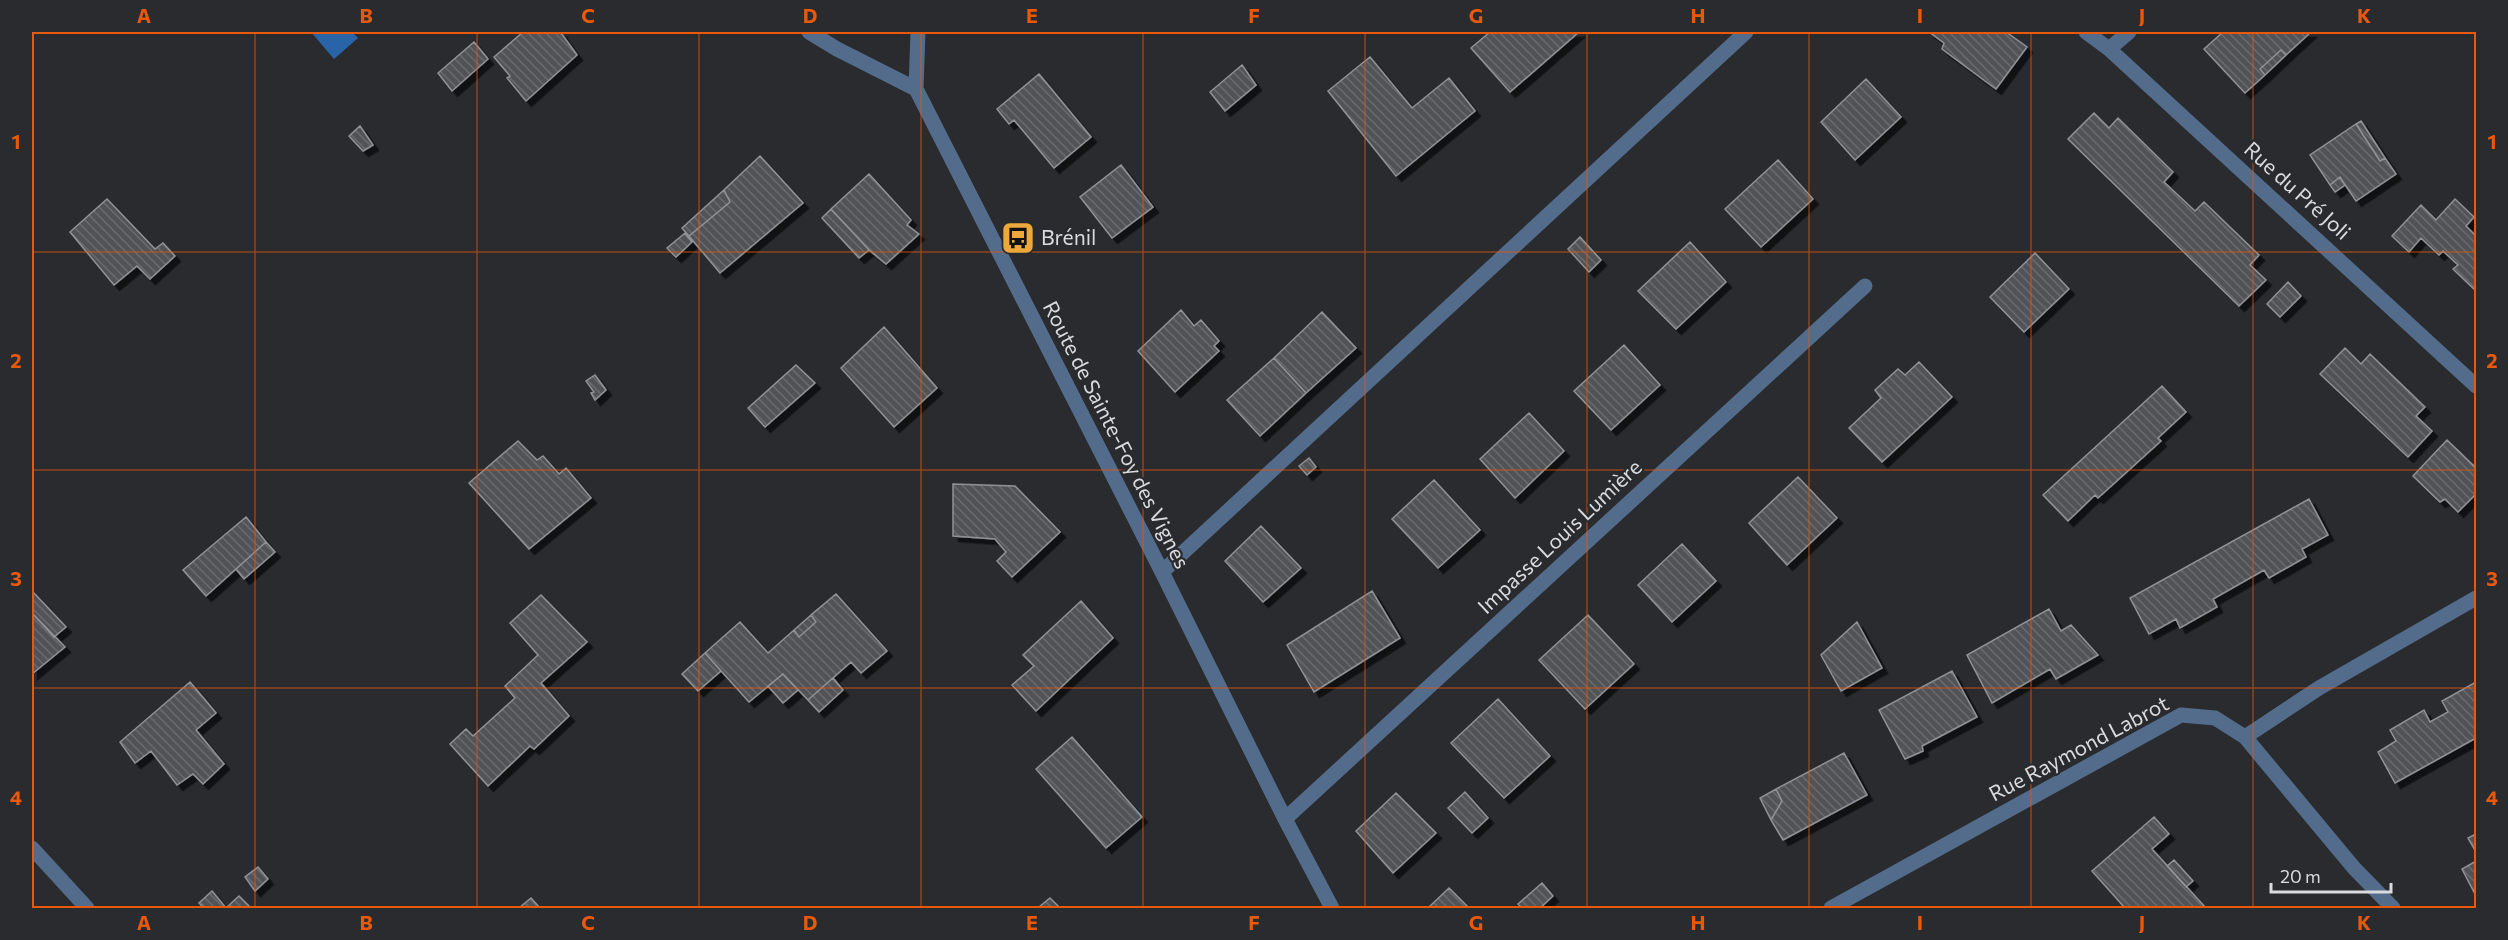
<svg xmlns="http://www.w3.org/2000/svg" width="2508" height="940" viewBox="0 0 2508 940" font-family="Commissioner,sans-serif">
<defs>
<pattern id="building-back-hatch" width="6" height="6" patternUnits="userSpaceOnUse" patternTransform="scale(1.5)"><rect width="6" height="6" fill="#515356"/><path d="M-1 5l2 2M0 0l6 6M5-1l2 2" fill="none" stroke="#696b6e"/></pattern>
<filter id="shadow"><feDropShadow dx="5.5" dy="5.5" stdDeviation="0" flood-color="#0009"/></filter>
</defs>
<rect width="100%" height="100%" fill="#292b2e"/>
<path fill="#2a64a8" d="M311,32H352L358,38L334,59Z"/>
<path fill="url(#building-back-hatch)" stroke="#909396" stroke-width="1.5" filter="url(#shadow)" d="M523,32H562L561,33L577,55L526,101L507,78L510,76L494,57Z
M1490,32H1579L1510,92L1471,48Z
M1929,32H2006L2027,47L1996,89L1942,49L1944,43Z
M2223,32H2311L2286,55L2281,50L2260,69L2265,75L2245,93L2204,49Z
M474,42L488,59L452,91L438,73Z
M2281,50L2286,55L2265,75L2260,69Z
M1370,57L1412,108L1449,78L1475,111L1396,176L1328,91Z
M1242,65L1256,85L1225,111L1210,92Z
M1039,74L1091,137L1054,168L1014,120L1009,124L997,109Z
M1866,79L1901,117L1855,160L1821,122Z
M2094,113L2109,128L2118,118L2173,172L2164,182L2195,211L2204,202L2259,255L2250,265L2266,280L2239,306L2068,139Z
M2361,121L2385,158L2380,161L2356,124Z
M2356,124L2380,161L2385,158L2396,174L2356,201L2340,177L2330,185L2310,155Z
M360,126L373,145L363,151L349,136Z
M760,156L803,203L720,273L689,236L730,202L724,190Z
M1778,160L1813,199L1761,247L1725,209Z
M1121,165L1153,207L1112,238L1080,197Z
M869,174L911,220L907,225L919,234L886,264L869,250L831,209Z
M2340,177L2345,185L2335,192L2330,185Z
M724,190L730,202L689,236L682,228Z
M107,199L155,249L163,243L175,256L150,279L137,266L114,285L70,232Z
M2455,199L2474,217L2466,226L2476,236L2475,290L2453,269L2458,265L2443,251L2439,255L2421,238L2409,252L2392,236L2421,205L2436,220Z
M831,209L869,250L859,258L822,218Z
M685,233L692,242L676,257L667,248Z
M1580,237L1601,260L1589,272L1568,249Z
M1690,242L1726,282L1676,329L1638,291Z
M2035,253L2069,289L2024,332L1990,297Z
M2288,282L2301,296L2280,317L2267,304Z
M1181,310L1194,326L1201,320L1219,341L1214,346L1219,351L1175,392L1138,351Z
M1322,312L1356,348L1306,393L1274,358Z
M884,327L937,388L894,427L841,368Z
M1624,345L1660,385L1611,430L1574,391Z
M2345,348L2361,364L2370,354L2425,407L2416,416L2432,431L2408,457L2320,374Z
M1274,358L1306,393L1260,436L1227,400Z
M1919,362L1952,397L1882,462L1849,428L1881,398L1875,390L1898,369L1905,375Z
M796,365L815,383L765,427L748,408Z
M595,375L606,390L595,400L591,393L594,392L586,381Z
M2162,386L2186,412L2158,438L2161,441L2098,498L2095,495L2068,521L2043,495Z
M1529,413L1564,451L1515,498L1480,459Z
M2447,440L2474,466L2476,463V494L2458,512L2445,499L2440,502L2413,476Z
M518,441L537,460L543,456L559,474L566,468L591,498L529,549L469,483Z
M1309,458L1316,467L1307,475L1299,466Z
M1798,477L1837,518L1787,565L1749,523Z
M1434,480L1480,530L1438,568L1392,519Z
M953,484L1015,486L1060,532L1012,577L997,561L1006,552L995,539L953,536Z
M2309,499L2328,535L2302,549L2306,557L2269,578L2264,570L2213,599L2217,607L2180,628L2176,619L2149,634L2130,598Z
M246,517L266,542L206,596L183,570Z
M1261,526L1301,568L1263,602L1225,561Z
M266,542L275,552L244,579L236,569Z
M1682,544L1716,581L1672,622L1638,585Z
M32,591L66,627L54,637L32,613Z
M1372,591L1400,638L1314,692L1287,645Z
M836,594L887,651L861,673L851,662L808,700L783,674L749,702L705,653L740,622L768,653L794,630L799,637L816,622L811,615Z
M541,595L587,642L541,683L569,716L534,749L530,746L488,786L450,744L466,729L473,736L515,698L505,686L538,655L510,623Z
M1081,601L1113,638L1036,711L1012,685L1034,666L1023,655Z
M2049,609L2061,631L2071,625L2098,655L2056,679L2050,669L1992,703L1967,655Z
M32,613L65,647L32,674Z
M811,615L816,622L799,637L794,630Z
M1588,615L1634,664L1585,709L1539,660Z
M1857,622L1882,668L1841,691L1821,655Z
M705,653L721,671L698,691L682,674Z
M1952,671L1977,717L1922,746L1923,751L1905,759L1879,710Z
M783,674L798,690L783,703L768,686Z
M833,678L843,690L819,712L808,700Z
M190,682L216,713L196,730L224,764L203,784L193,774L177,785L151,751L135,763L120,742Z
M2476,682V738L2395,783L2378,752L2396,741L2390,730L2424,710L2430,722L2448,712L2442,701Z
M1498,699L1550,756L1504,798L1451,743Z
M1072,737L1142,817L1106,848L1036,769Z
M1844,753L1867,795L1783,840L1771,820L1782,801L1776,789Z
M1776,789L1782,801L1771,820L1760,798Z
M1465,792L1488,818L1472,833L1448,808Z
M1396,793L1436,833L1393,873L1356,831Z
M2154,817L2169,834L2152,849L2206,908H2125L2092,871Z
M2476,834V852L2468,838Z
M2174,860L2193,881L2186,887L2167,866Z
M2476,861V896L2462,869Z
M258,867L268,879L255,891L245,877Z
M1542,883L1553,896L1540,908H1522L1518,904Z
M1449,888L1469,908H1428Z
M212,891L226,908H204L199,903Z
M239,896L251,908H226Z
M531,898L540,908H519Z
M1050,898L1060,908H1038L1039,907Z"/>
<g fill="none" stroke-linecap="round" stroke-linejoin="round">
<path stroke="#546c8b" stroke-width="15" d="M809,32L837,49L916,89L1162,572L1285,819L1332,908
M2086,32L2109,49L2476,386
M2109,49L2129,32
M916,89L918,32
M1162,572L1746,32
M2245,737L2319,688L2476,598
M1285,819L1865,286
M32,848L87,908
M1831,908L2181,715L2215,718L2245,737L2354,868L2393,908"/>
</g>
<path fill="none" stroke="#e8590c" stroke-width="1.5" stroke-opacity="0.55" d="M255,32V908M477,32V908M699,32V908M921,32V908M1143,32V908M1365,32V908M1587,32V908M1809,32V908M2031,32V908M2253,32V908M32,252H2476M32,470H2476M32,688H2476"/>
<defs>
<g id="bus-square" transform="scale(1.725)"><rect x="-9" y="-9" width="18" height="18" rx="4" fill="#eda83b" stroke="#292b2e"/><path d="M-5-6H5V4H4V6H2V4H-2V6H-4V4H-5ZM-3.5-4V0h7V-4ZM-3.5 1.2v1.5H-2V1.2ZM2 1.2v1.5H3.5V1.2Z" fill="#111"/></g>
</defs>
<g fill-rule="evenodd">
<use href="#bus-square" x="1018" y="238"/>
</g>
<g text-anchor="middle" stroke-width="4.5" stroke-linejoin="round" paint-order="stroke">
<g font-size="21" fill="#dadbdd" stroke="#292b2e">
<text transform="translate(2297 191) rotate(42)" y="7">Rue du Pré Joli</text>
<text transform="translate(1116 435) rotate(63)" y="7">Route de Sainte-Foy des Vignes</text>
<text transform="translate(1560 537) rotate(-43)" y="7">Impasse Louis Lumière</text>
<text transform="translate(2079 749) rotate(-28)" y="7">Rue Raymond Labrot</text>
</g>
<g font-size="21" fill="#dadbdd" stroke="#292b2e" text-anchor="start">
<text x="1041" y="245">Brénil</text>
</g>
</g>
<rect width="2508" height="940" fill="none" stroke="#292b2e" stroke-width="66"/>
<path d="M2271 883v9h120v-9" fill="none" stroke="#dadbdd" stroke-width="3"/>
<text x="2280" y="883" font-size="18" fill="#dadbdd" stroke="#292b2e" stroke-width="4.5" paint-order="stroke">20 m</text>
<rect x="33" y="33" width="2442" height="874" fill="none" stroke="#e8590c" stroke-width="2"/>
<g font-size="20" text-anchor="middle" font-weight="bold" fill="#e8590c">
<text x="144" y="23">A</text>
<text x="366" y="23">B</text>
<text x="588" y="23">C</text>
<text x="810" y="23">D</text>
<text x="1032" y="23">E</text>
<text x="1254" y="23">F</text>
<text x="1476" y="23">G</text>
<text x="1698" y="23">H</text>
<text x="1920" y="23">I</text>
<text x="2142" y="23">J</text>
<text x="2364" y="23">K</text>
<text x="16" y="149">1</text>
<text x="2492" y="149">1</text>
<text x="16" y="368">2</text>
<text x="2492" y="368">2</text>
<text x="16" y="586">3</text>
<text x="2492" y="586">3</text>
<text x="16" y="805">4</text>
<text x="2492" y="805">4</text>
<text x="144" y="930">A</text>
<text x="366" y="930">B</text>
<text x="588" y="930">C</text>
<text x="810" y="930">D</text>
<text x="1032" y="930">E</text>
<text x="1254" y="930">F</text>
<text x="1476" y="930">G</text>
<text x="1698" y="930">H</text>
<text x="1920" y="930">I</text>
<text x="2142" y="930">J</text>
<text x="2364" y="930">K</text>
</g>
</svg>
